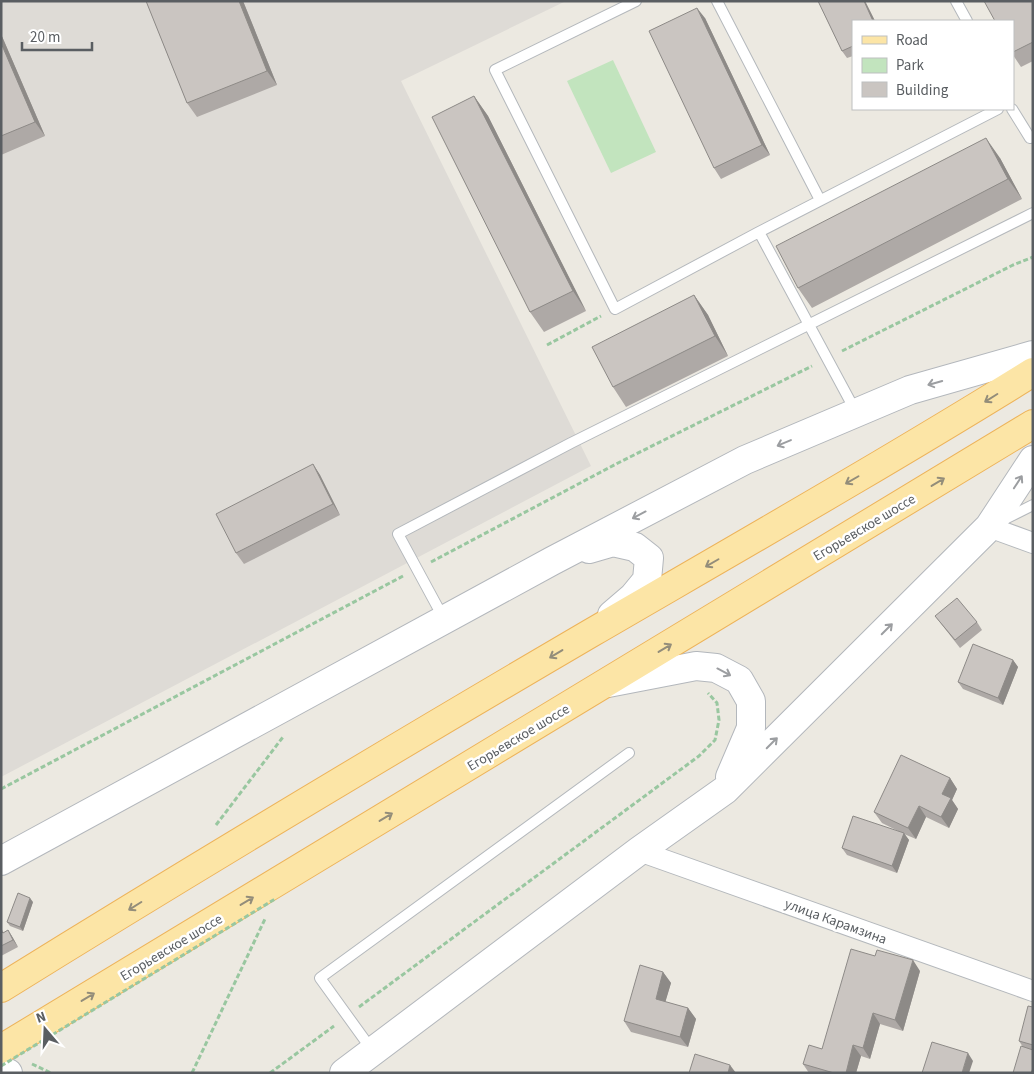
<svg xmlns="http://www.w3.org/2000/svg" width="1034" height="1074" viewBox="0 0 1034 1074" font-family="'Source Sans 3',sans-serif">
<rect width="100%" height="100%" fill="#ece9e1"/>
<path fill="#dedbd6" d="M1,1H566L401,81L591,466L1,777Z"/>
<path fill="#c2e4be" d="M613,60L656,152L611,173L567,81Z"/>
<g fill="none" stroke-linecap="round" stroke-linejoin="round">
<g stroke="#b4b8bc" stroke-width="12">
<path id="lane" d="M636,1L495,70L615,309L759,232
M717,1L820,200
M956,1L967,21
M1012,109L1030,138L1033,137
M856,412L759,232L998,109
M1001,521L1033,505
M444,619L398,534L571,443L1033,213
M372,1050L320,978L629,753"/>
</g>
<g stroke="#b4b8bc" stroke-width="22">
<path id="street" d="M989,527L1033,543
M639,851L1033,991"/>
</g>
<g stroke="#b3b7bc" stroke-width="30">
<path id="secondary" d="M589,549L613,542L635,547L649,558L647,580L633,597L612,615
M608,683L696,666L716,668L739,680L751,701V728L730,777
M1,861L552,561L745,460L910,390L1033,355
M1,1070L8,1073
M344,1073L639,851L725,790L989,527L1033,460"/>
</g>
<g stroke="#edb35a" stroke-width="30">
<path id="primary" d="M1,988C196,867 393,749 591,633C739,547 888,462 1033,372
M1,1049L1033,424"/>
</g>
<path stroke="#99c7a0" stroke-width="3" stroke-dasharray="5 2.5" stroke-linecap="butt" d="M547,345L601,316
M842,351L1013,265L1033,257
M431,562L618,463L812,366
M1,789L403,576
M216,825L283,737
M359,1007L699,756L715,740L719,720L717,703L708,693
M32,1064L51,1073
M192,1073L265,919
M270,1073L334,1026"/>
<use href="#lane" stroke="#fff" stroke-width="10"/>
<use href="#street" stroke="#fff" stroke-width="20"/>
<use href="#secondary" stroke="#fff" stroke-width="28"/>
<use href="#primary" stroke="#fce5a6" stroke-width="28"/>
<path stroke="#99c7a0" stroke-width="3" stroke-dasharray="5 2.5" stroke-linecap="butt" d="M1,1066L275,899"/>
</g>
<path fill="#aea9a6" d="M146,1H243L277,85L197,117L187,103Z
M818,1H865L875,21H853V56L847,58L842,51Z
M1033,1V61L1021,67L1013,55V21Z
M705,18L770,155L721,179L714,168Z
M1,34L45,136L1,155Z
M474,96L488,116L586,311L544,332L530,312Z
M1000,158L1022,199L812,308L798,288Z
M694,295L708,315L728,356L626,407L613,387Z
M313,464L320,475L340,515L244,564L236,553Z
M935,616L977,622L982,630L960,648Z
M1013,660L1018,667L1003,705L963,689L958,682Z
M950,778L957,789L952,800L958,809L949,828L926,817L916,839L904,834L909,840L897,873L847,855L842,848L898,831L882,823L874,812Z
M33,902L23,931L10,926L7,922Z
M1,928L4,933L8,930L13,938L18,947L1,956Z
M920,971L903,1031L880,1024L870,1059L861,1056L856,1073H809L803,1064Z
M663,972L671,983L665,1002L688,1008L696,1019L688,1047L631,1032L624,1021Z
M1033,1007V1073L1023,1047L1019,1041Z"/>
<path fill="#8d8a87" d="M239,1H243L277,85L267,71Z
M864,1H865L875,21H873Z
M697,8L705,18L770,155L762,145Z
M1,34L45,136L35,122L1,43Z
M474,96L488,116L586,311L573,291Z
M986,138L1000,158L1022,199L1008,179Z
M694,295L708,315L728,356L715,336Z
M313,464L320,475L340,515L333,504Z
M1013,660L1018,667L1003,705L998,698Z
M950,778L957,789L952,800L958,809L949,828L941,817L942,794Z
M919,806L926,817L916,839L908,828Z
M904,833L909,840L897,873L892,866Z
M30,898L33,902L23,931L20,927Z
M8,930L13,938L18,947L13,940Z
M913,960L920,971L903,1031L895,1020Z
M663,972L671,983L663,1010L656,999Z
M688,1008L696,1019L688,1047L680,1037Z
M873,1013L880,1024L870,1059L863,1048Z
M853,1045L861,1056L856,1073H846Z
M968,1053L973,1061L969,1073H962Z
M730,1065L736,1073H728Z"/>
<path fill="#cac5c1" stroke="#8d8a87" d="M146,1H239L267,71L187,103Z
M818,1H864L873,21H853V46L842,51Z
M984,1H1033V42L1013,52V21H995Z
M697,8L762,145L714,168L649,31Z
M1,43L35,122L1,136Z
M474,96L573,291L530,312L432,117Z
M986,138L1008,179L798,288L776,246Z
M694,295L715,336L613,387L592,347Z
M313,464L333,504L236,553L216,514Z
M957,598L977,622L955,640L935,616Z
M973,644L1013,660L998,698L958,682Z
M901,755L950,778L942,794L951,798L941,817L919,806L908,828L874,812Z
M853,816L904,833L892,866L842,848Z
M18,893L30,898L20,927L7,922Z
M8,930L13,940L1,946V931L3,933Z
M851,949L875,956L877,950L913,960L895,1020L873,1013L863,1048L853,1045L846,1073H834L803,1064L809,1045L822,1049Z
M640,965L663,972L656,999L688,1008L680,1037L624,1021Z
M1028,1006L1033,1007V1045L1019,1041Z
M932,1042L968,1053L962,1073H922Z
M1021,1046L1033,1050V1068L1031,1073H1013Z
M695,1054L730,1065L728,1073H689Z"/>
<defs><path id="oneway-shaft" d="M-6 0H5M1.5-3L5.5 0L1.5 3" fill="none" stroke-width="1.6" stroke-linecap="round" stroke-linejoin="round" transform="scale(1.25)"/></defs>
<g stroke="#9c9ea1">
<use href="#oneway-shaft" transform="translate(935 383) rotate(164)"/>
<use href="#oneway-shaft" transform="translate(784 443) rotate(157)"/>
<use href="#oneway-shaft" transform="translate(1018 482) rotate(-57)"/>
<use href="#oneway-shaft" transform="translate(639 515) rotate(152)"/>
<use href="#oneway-shaft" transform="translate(887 629) rotate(-45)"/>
<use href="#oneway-shaft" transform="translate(724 672) rotate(28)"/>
<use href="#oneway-shaft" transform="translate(772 743) rotate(-45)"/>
</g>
<g stroke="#938d7a">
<use href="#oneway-shaft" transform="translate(991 398) rotate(148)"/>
<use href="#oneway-shaft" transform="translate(852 480) rotate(150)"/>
<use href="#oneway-shaft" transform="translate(938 482) rotate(-31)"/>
<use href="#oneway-shaft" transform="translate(712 563) rotate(150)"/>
<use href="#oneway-shaft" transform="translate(665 648) rotate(-31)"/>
<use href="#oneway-shaft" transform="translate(556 654) rotate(149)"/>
<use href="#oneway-shaft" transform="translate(386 817) rotate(-31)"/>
<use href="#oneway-shaft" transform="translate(247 901) rotate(-31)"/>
<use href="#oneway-shaft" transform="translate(135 906) rotate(148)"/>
<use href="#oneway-shaft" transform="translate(88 997) rotate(-31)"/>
</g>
<g text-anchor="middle" stroke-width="5" stroke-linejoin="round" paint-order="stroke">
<g font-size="14" fill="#5a5e62" stroke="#fff">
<text transform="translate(864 527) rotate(-31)" y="5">Егорьевское шоссе</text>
<text transform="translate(518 737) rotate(-31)" y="5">Егорьевское шоссе</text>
<text transform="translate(836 921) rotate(20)" y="5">улица Карамзина</text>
<text transform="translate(171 947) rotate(-31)" y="5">Егорьевское шоссе</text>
</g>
</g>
<rect width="1034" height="1074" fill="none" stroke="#5a5e62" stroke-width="5"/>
<rect x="852" y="20" width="162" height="90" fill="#ffffff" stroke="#bdbfc0"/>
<rect x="862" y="36" width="25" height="8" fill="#fce5a6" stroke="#bdbfc0"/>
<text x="896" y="45" font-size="15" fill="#5a5e62">Road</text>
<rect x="862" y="58" width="25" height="15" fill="#c2e4be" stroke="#bdbfc0"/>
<text x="896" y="70" font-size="15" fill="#5a5e62">Park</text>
<rect x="862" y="82" width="25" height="15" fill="#cac5c1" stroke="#bdbfc0"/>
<text x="896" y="95" font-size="15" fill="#5a5e62">Building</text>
<g transform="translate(45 1029) rotate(341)" stroke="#ffffff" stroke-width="4" paint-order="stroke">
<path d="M0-4L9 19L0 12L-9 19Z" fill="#5a5e62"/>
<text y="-8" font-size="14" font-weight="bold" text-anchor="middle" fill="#5a5e62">N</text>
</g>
<path d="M22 42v8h70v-8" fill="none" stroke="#5a5e62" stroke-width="2.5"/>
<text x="30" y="42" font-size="15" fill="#5a5e62" stroke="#ffffff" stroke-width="4" paint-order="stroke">20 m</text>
</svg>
